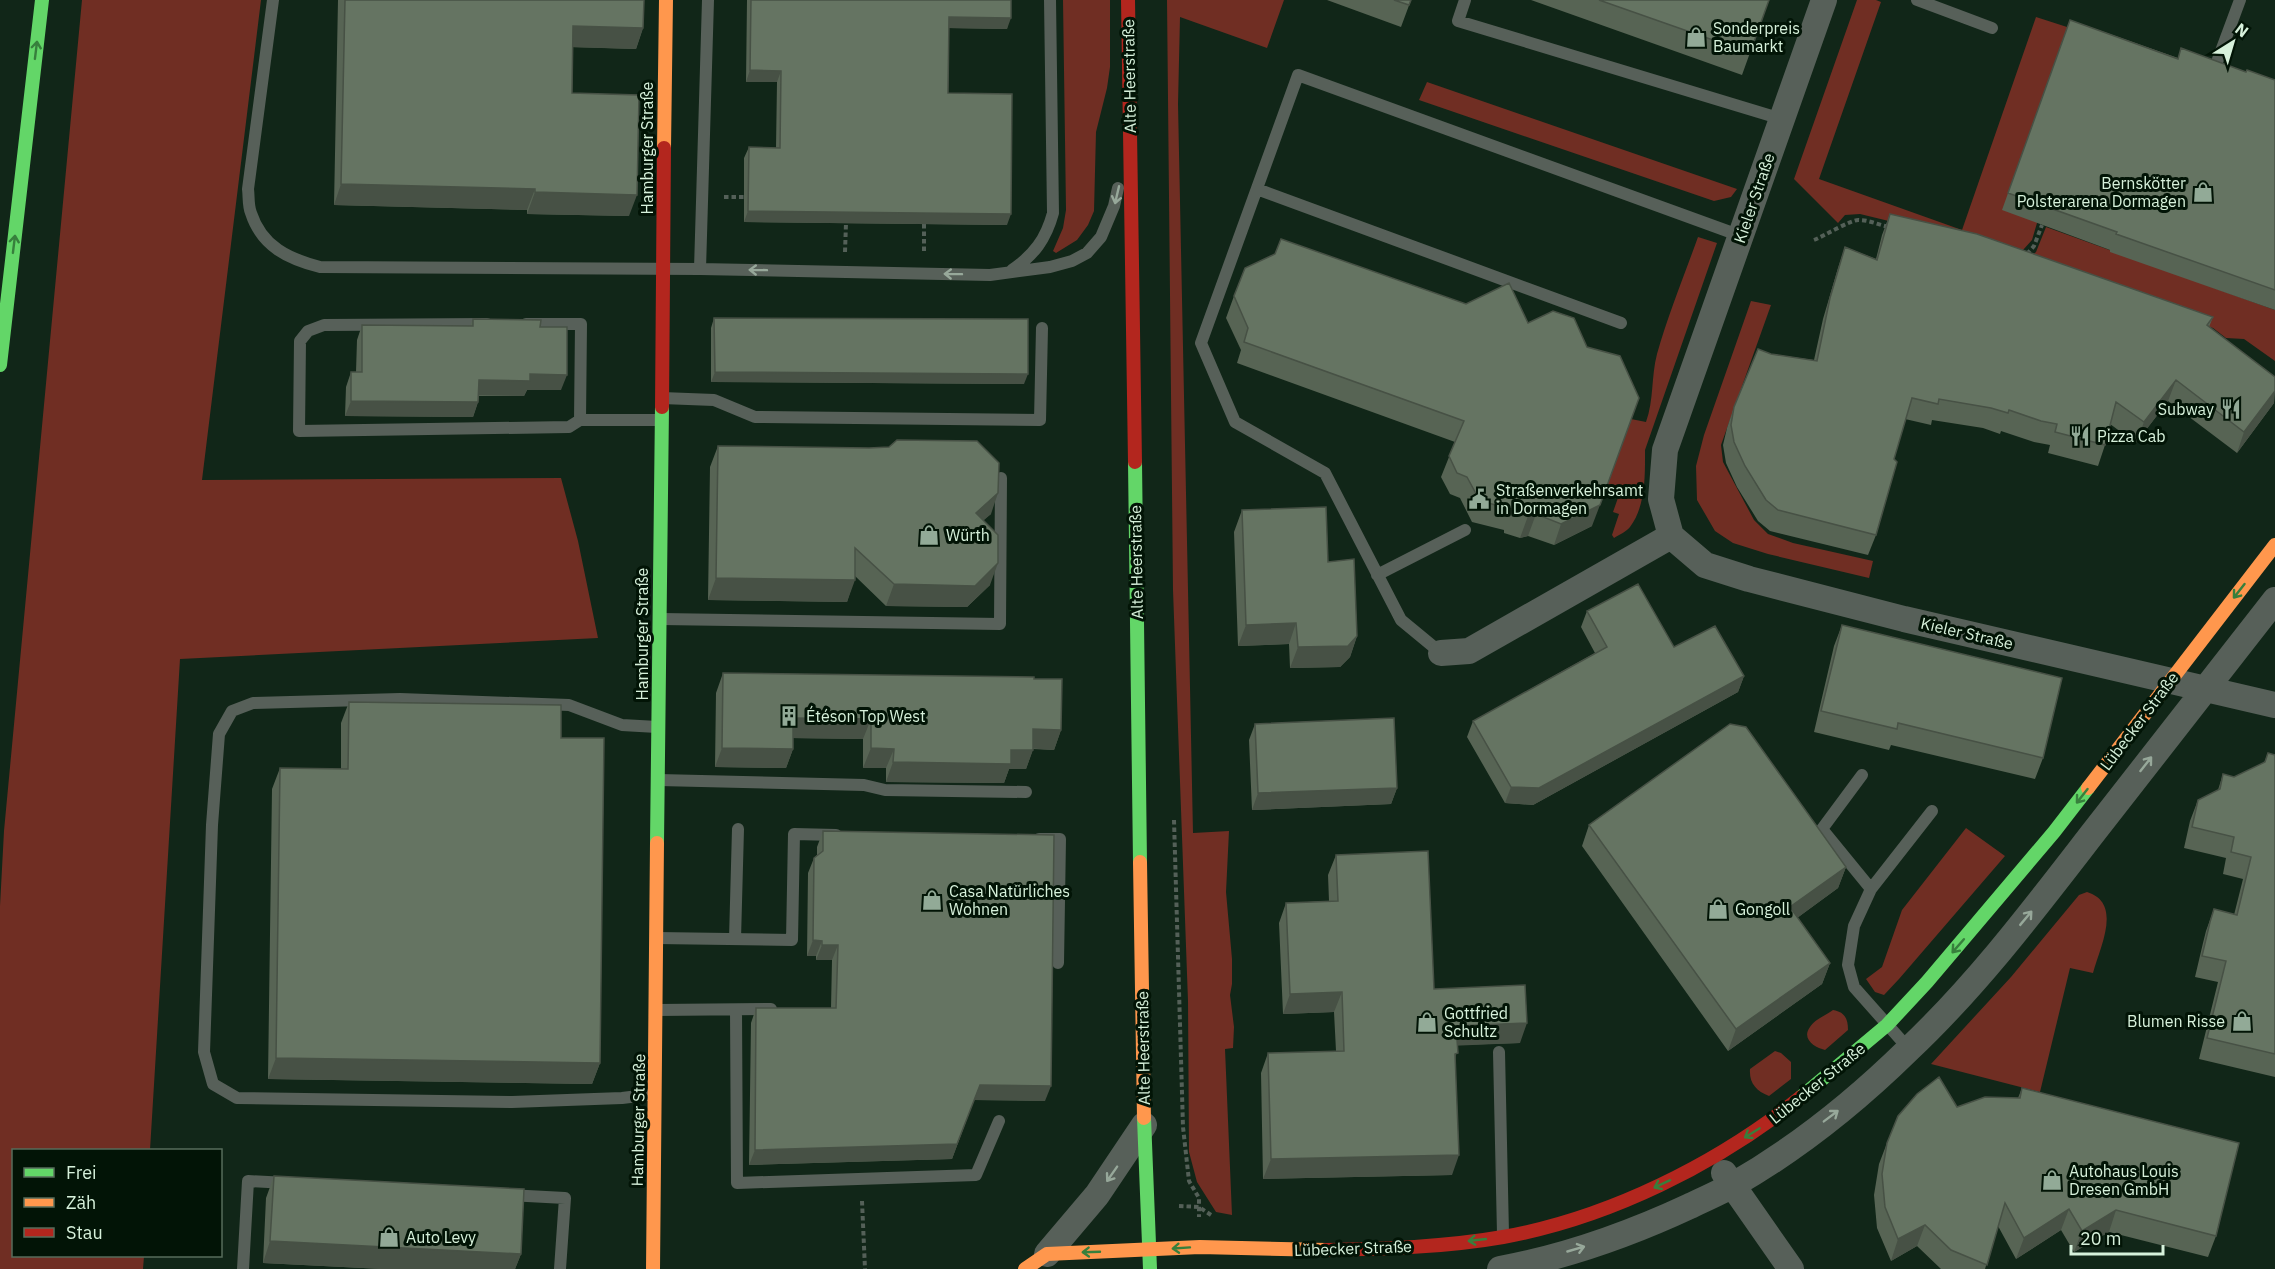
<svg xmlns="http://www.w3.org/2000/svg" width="2275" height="1269" viewBox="0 0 2275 1269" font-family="'IBM Plex Sans',sans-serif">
<rect width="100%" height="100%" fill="#112618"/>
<path fill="#702e23" d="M82,0H261L202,480L561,478L578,541L598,638L180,659L150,1150H14V1256H144L143,1269H0V906L4,831Z
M1063,0H1110V67L1107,88L1096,132L1094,211L1088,225L1077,240L1056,253L1053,251L1063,228L1066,210Z
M1167,0H1284L1267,48L1180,17L1178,104L1193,833L1229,831L1226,892L1232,959V984L1230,995L1234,1027L1233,1048L1225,1049L1232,1215L1216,1212L1197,1182L1189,1152L1188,1001L1173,590Z
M1857,0H1876L1881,2L1819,179L1962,230L2036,17L2067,27L2037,223L2032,240L2023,250H2008L1860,214L1845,215L1838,223L1794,179Z
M1427,82L1737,189L1731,197L1714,201L1419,100Z
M2046,227L2275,310V361L2244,339L2226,338L2213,328L2093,287L2026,261L2036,252Z
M1698,237L1717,243L1645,450C1645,474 1646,506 1630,527C1627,531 1619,535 1614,538L1612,535L1619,514L1613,512L1619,495L1606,489L1631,419L1646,422C1654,400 1651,377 1657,354C1668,315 1684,276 1698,237Z
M1751,301L1771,305L1721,445L1723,462L1754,520L1768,534L1793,543L1873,561L1869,578L1768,554L1733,543L1715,531L1697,500L1696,466L1704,435Z
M1966,828L2005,856L1899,979L1884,995L1875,992L1866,979L1882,967L1902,910Z
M2087,892C2123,903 2100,947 2093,973L2070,968L2040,1092L1931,1064L2011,977L2079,895Z
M1833,1010C1845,1012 1848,1019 1848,1030L1825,1050C1815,1048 1801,1039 1810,1027C1814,1020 1826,1015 1833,1010Z
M1775,1051L1781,1053L1791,1062V1079L1769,1096C1756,1091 1749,1083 1750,1069Z"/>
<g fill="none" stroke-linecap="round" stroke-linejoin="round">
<path stroke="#546058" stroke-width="4" stroke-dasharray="4.5 3" stroke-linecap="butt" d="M724,197H744
M924,224V252
M1814,240C1824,236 1852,219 1859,220C1869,220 1879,225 1889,227
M845,252L846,223
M2027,254L2034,246L2042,225
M1174,820L1183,1127L1189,1181L1199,1198V1217
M862,1201L865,1269
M1179,1206L1199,1207L1211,1215"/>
<path stroke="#576059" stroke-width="12" d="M273,0L248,189C249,197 248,206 251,213C262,247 289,259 320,267L700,269L990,275L1050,267L1072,261L1087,253L1101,237L1114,206L1118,188
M1465,0L1458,21L1782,119
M1917,0L1992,28
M2220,72L2214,70L2240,0
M1257,189L1621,323
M700,269L708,0
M1012,270C1034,255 1046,239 1053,213L1050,0
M487,324L324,325L308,331L300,341L299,431L569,427L580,420H659
M526,324H581L580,420
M662,398L714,400L755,417L1040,420L1042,328
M1377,575L1465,530
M661,619L1000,624L1001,478
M1441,653L1401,620L1325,473L1235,422L1201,343L1298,75L1741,236
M1862,775L1822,829L1871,889
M659,780L864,785L885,790L1026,792
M1039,839H1060L1058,963
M657,938L792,940L794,834L836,835
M735,939L738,829
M657,1010L771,1009
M736,1010L737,1183L976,1175L999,1121
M1909,1049L1854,987L1848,965L1854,926L1871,889L1932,811
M1499,1052L1503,1234
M655,1094L622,1098L512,1102L237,1098L213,1084L204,1052L212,825L219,734L232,711L253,703L400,699L569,705L622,725L657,727
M508,1195L565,1198L560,1269
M243,1269L248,1181L287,1183"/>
<path stroke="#576059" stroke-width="26" d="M1824,0L1665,450L1661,499L1671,536L1705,565L1749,579L1904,619L2275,705
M1441,653L1469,651L1671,536
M1724,1173L1791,1269
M1047,1254L1097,1195L1144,1125
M1500,1269C1565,1257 1630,1234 1690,1206C1704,1199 1719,1193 1733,1185C1796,1149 1856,1101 1908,1050C1977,985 2035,908 2093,833C2154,755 2214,677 2275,600"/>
<path stroke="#63d668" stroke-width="14" d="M0,365L42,0
M1135,462L1140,862
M657,843L662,407
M1801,1097L1887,1025L1927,982L2054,832L2088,788
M1144,1118L1150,1269"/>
<path stroke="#ff974d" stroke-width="14" d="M664,148L666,0
M2088,788L2275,545
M1140,862L1144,1118
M653,1269L657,843
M1025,1269L1047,1254L1200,1247L1326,1250"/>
<path stroke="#b3261e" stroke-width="14" d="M1128,0L1135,462
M662,407L664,148
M1326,1250C1383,1249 1446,1247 1503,1237C1609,1218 1717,1164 1801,1097"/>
</g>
<path fill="#576454" d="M338,0H644L643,28L636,49L573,47L572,93L629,216L527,214V210L334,205Z
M747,0H1011L1007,29L949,28L948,93L1007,225L744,222V158L749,147L776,148L777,82H746Z
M1327,0H1411L1401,27Z
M1531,0H1769L1742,75Z
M2070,20L2178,58L2246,72L2275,80V310L2110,252V250L2002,210Z
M1890,214L2213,317L2209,327L2275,377L2274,403L2237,453L2168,401L2136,443L2110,424L2105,445L2098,466L2048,453L2050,445L2034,442L2001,431L2000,434L1983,428L1932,420L1931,425L1905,419L1894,459L1876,535L1868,555L1770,531L1758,521L1737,487L1726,463L1723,445L1727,428L1734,407L1771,354L1814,360L1823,319L1838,268L1845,247L1876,259L1882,235Z
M1275,254L1592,526L1554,545L1528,536L1520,538L1504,533V530L1472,522L1460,498L1450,494L1441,477L1455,442L1237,363L1241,350L1226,318L1234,296Z
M714,318L1024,384L711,382V328Z
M473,319L540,327L561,390H527L524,396H479L478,402L473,417L345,416L346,387L351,372H356L357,340L362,325L470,326Z
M718,446L991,514L983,520L990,585L967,607L886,606L855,576L847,602L708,600L710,467Z
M1242,510L1328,562L1357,636L1350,657L1340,667L1290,668L1289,644L1238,646L1234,532Z
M1587,611L1744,676L1738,692L1533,805L1505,803L1467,737L1473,721L1595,653L1581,627Z
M1842,625L2043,758L2035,779L1891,745L1889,750L1814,732L1834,646Z
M723,673L1034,679L1061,730L1054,750L1033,749L1026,769H1009L1004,783L886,782V768H863V739L793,738V749L786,768L715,767L716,693Z
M349,702L561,738L600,1063L592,1084L268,1079L272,789L280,768L341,769V723Z
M1255,724L1397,788L1391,804L1252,810L1249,740Z
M2268,753L2275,755V1077L2199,1059L2218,982L2195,977L2203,943L2206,931L2214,909L2234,915L2243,879L2223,874L2226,858L2184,848L2190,821L2198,800L2218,790L2223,774L2234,777L2264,763Z
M1589,825L1846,867L1838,888L1797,918L1830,963L1822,984L1728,1051L1582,846Z
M823,831L1045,1101L974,1100L952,1159L749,1165L751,1023L756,1008H831L832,960H816V956H807L808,873L814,858L817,855V847Z
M1336,855L1434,989L1520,1043L1457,1045L1455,1061L1452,1175L1263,1179L1261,1073L1268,1053L1336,1051L1334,1012L1283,1014L1279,923L1286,903L1329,901L1328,875Z
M2022,1088L2216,1236L2208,1257L2109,1232L2074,1252L2061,1230L2016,1259L1998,1226L1985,1269H1941L1917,1246L1891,1261L1877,1228L1874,1195L1879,1164L1887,1143L1957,1107L2018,1098Z
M274,1176L521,1254L515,1269H383L263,1263L266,1198Z"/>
<path fill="#475145" d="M949,17L1011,18L1007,29L945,28Z
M573,26L643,28L636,49L566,47Z
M750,70L781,71L777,82H746Z
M341,184L535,189L527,210L334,205Z
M535,192L637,195L629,216L527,214Z
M748,211L1011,214L1007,225L744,222Z
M715,372L1028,374L1024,384L711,382Z
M530,374L567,375L561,390H527L524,396L473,395L479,380Z
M2176,380L2168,401L2136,443L2144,422Z
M2275,391L2274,403L2237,453L2244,432Z
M351,401L478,402L473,417L345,416Z
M998,493L991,514L968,534L976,513Z
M1600,505L1592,526L1554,545L1561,524Z
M1536,514L1528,536L1520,538L1528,516Z
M998,563L990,585L967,607L886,606L894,584Z
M716,578L855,580L847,602L708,600Z
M1296,623L1289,644L1238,646L1246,625Z
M1357,636L1350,657L1340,667L1290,668L1298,647Z
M1744,676L1738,692L1533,805L1505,803L1511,787Z
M793,718L871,719L863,739L786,738Z
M1033,729L1061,730L1054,750L1026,748Z
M722,748L793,749L786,768L715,767Z
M871,748L894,749L886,768H863Z
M1011,750H1033L1026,769H1009L1004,783L886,782L893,762Z
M1397,788L1391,804L1252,810L1258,793Z
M1846,867L1838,888L1782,929L1790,907Z
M813,940L822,941L816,956H807Z
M822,945H838L832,960H816Z
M1830,963L1822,984L1728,1051L1736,1029Z
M1342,992L1334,1012L1283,1014L1290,994Z
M1527,1023L1520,1043L1449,1046L1456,1026Z
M276,1058L600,1063L592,1084L268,1079Z
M980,1085L1051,1086L1045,1101L974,1100L952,1159L749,1165L755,1150Z
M1459,1155L1452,1175L1263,1179L1271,1159Z
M2069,1209L2061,1230L2016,1259L2024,1238Z
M2116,1210L2109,1232L2074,1252L2082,1231Z
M1925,1225L1917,1246L1891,1261L1898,1239Z
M270,1241L521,1254L515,1269H383L263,1263Z"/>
<path fill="#657462" stroke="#475145" stroke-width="1.5" d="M345,0H644L643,28L573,26L572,93L639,95L637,195L535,192V189L341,184Z
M751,0H1011V18L949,17L948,93L1012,94L1011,214L748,211L749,147L780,148L781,71L750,70Z
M1394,0H1411L1409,5Z
M1599,0H1769L1750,53Z
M2070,20L2178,59L2181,48L2246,72L2247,70L2275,80V290L2116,234L2117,232L2008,193Z
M1890,214L1977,234L2213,317L2207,325L2275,377V391L2244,432L2176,380L2144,422L2116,402L2105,445L2055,432L2057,424L2041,421L2009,410L2008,413L1991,408L1939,399L1938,404L1912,398L1894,459L1897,462L1876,535L1778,510L1766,500L1745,466L1734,442L1731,425L1734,407L1758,349L1771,354L1817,361L1830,298L1845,247L1877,260Z
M1281,239L1466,304L1509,283L1528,323L1553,311L1574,318L1587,347L1620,356L1639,398L1600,505L1561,524L1536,514L1528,516L1512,512V509L1480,501L1467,477L1457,473L1449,456L1464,421L1244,342L1248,328L1234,296L1245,268L1275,254Z
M714,318L1028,319V374L715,372Z
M473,319L541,320L540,327H567V375L530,374V381L479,380L478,402L351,401V372H362V325L473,326Z
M897,440L977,441L999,463L998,493L976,513L998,535V563L975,586L894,584L855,548V580L716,578L718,446L869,448L889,447Z
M1326,507L1328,562L1354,559L1357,636L1348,646L1298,647L1296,623L1246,625L1242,510Z
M1638,584L1674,647L1715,626L1744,676L1539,788L1511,787L1473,721L1607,647L1587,611Z
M1842,625L2062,678L2043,758L1898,723L1897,729L1821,711Z
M723,673L1034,677V679H1062L1061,730L1033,729V750H1011V764L893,762L894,749L871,748V719L793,718V749L722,748Z
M349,702L561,705V738H604L600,1063L276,1058L280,768L348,769Z
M1394,718L1397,788L1258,793L1255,724Z
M1730,724L1746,727L1846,867L1790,907L1830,963L1736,1029L1589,825Z
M2268,753L2275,755V1054L2207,1038L2226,961L2202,956L2210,922L2214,909L2237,915L2251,857L2231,852L2234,837L2192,827L2198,800L2220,789L2223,774L2234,777L2265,762Z
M823,831L1054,835L1051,1086L980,1085L957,1144L755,1150L756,1008H836L838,945H822V941L813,940L814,858L823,851Z
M1428,851L1434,989L1525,985L1527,1023L1456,1026L1458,1053L1455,1054L1459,1155L1271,1159L1268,1053L1344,1051L1342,992L1290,994L1286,903L1338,901L1336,855Z
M1939,1077L1957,1107L1985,1097L2020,1098L2022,1088L2239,1143L2216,1236L2116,1210L2082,1231L2069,1209L2024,1238L2005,1203L1987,1265L1951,1250L1925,1225L1898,1239L1885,1207L1882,1174L1887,1143L1898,1116L1917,1094Z
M274,1176L524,1189L521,1254L270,1241Z"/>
<defs><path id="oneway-shaft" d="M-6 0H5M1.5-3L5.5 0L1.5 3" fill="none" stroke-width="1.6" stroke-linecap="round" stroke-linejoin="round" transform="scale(1.5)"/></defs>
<g stroke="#377f3c">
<use href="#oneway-shaft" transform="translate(36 50) rotate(-83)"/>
<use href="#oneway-shaft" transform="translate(14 244) rotate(-83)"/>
<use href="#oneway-shaft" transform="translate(2239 591) rotate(128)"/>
<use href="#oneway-shaft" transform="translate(2082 796) rotate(128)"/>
<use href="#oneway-shaft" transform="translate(1958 946) rotate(131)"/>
<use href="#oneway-shaft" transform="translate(1752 1133) rotate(148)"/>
<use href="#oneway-shaft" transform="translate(1662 1184) rotate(155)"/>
<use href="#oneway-shaft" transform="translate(1477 1240) rotate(174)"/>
<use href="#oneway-shaft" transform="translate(1181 1248) rotate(176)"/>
<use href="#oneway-shaft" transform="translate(1091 1252) rotate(178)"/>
</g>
<g stroke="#97a89a">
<use href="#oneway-shaft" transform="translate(1117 195) rotate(103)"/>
<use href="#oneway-shaft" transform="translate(758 270) rotate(-179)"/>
<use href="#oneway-shaft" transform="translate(953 274) rotate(-179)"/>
<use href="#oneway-shaft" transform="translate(2146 764) rotate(-52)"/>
<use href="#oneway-shaft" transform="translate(2026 918) rotate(-50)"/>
<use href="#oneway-shaft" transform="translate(1831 1116) rotate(-37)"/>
<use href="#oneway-shaft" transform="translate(1112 1174) rotate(125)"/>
<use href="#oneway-shaft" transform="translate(1576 1249) rotate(-16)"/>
</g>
<defs>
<g id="shop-bare" transform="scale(1.62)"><path d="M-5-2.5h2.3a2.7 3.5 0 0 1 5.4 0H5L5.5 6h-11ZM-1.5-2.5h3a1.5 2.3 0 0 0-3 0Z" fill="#92aa97" stroke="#021406" stroke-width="2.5" paint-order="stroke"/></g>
<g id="restaurant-bare" transform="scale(1.62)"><path d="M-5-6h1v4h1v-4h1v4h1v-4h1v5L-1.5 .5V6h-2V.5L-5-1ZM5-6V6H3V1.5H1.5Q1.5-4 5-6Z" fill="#92aa97" stroke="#021406" stroke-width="2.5" paint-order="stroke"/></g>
<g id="civic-bare" transform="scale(1.62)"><path d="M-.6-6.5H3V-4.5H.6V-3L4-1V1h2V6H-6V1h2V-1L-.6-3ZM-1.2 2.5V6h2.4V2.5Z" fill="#92aa97" stroke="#021406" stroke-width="2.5" paint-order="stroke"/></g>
<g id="building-bare" transform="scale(1.62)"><path d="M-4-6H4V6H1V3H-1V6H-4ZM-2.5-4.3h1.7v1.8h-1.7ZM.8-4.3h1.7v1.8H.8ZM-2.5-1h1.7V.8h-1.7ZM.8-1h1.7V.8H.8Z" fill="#92aa97" stroke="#021406" stroke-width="2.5" paint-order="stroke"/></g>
</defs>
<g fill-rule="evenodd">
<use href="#shop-bare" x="1696" y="37"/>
<use href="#shop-bare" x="2203" y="192"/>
<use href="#restaurant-bare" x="2231" y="409"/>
<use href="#restaurant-bare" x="2080" y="436"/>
<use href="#civic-bare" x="1479" y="499"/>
<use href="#shop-bare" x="929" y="535"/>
<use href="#building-bare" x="789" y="716"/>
<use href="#shop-bare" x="932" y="900"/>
<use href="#shop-bare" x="1718" y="909"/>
<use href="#shop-bare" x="2242" y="1021"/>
<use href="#shop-bare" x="1427" y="1022"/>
<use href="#shop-bare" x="2052" y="1180"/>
<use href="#shop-bare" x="389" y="1237"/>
</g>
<g text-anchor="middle" stroke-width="6" stroke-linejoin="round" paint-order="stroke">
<g font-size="16" fill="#d7f1db" stroke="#021406" text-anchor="start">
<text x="1713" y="34">Sonderpreis<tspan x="1713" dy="18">Baumarkt</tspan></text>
<text x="2186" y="189" text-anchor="end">Bernskötter<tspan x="2186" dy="18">Polsterarena Dormagen</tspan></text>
<text x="2214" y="415" text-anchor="end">Subway</text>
<text x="2097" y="442">Pizza Cab</text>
<text x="1496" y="496">Straßenverkehrsamt<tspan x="1496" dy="18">in Dormagen</tspan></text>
<text x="946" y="541">Würth</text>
<text x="806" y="722">Étéson Top West</text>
<text x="949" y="897">Casa Natürliches<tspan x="949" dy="18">Wohnen</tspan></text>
<text x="1735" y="915">Gongoll</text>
<text x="1444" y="1019">Gottfried<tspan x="1444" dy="18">Schultz</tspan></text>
<text x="2225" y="1027" text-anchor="end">Blumen Risse</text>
<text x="2069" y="1177">Autohaus Louis<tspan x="2069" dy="18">Dresen GmbH</tspan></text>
<text x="406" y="1243">Auto Levy</text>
</g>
<g font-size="16" fill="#d7f1db" stroke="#021406">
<text transform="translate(1129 76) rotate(-91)" y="6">Alte Heerstraße</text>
<text transform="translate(647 148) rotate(-90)" y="6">Hamburger Straße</text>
<text transform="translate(1754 198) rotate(-71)" y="6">Kieler Straße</text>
<text transform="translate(1136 562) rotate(-91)" y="6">Alte Heerstraße</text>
<text transform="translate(1967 633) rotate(13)" y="6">Kieler Straße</text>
<text transform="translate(642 634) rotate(-90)" y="6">Hamburger Straße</text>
<text transform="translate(2139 721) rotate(-53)" y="6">Lübecker Straße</text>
<text transform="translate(1143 1048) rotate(-91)" y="6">Alte Heerstraße</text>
<text transform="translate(1817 1083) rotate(-39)" y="6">Lübecker Straße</text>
<text transform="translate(638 1120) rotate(-89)" y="6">Hamburger Straße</text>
<text transform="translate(1353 1248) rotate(-2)" y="6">Lübecker Straße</text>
</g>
</g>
<rect x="12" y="1149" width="210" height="108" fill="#021406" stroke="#576c5b" stroke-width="1.5"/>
<rect x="24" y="1168" width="30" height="9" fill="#63d668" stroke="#576c5b" stroke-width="1.5"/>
<text x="66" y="1179" font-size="18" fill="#d7f1db">Frei</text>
<rect x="24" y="1198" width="30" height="9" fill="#ff974d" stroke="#576c5b" stroke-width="1.5"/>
<text x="66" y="1209" font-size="18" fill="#d7f1db">Zäh</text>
<rect x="24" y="1228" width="30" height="9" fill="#b3261e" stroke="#576c5b" stroke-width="1.5"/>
<text x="66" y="1239" font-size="18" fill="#d7f1db">Stau</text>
<g transform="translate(2233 42) rotate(37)" stroke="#021406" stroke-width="4.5" paint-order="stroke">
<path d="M0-4.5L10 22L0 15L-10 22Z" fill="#d7f1db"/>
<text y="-9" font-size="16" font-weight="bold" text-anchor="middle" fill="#d7f1db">N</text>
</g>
<path d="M2071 1245v9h92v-9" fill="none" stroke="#d7f1db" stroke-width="3"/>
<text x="2080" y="1245" font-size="18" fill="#d7f1db" stroke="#021406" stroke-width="4.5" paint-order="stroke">20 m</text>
</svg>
